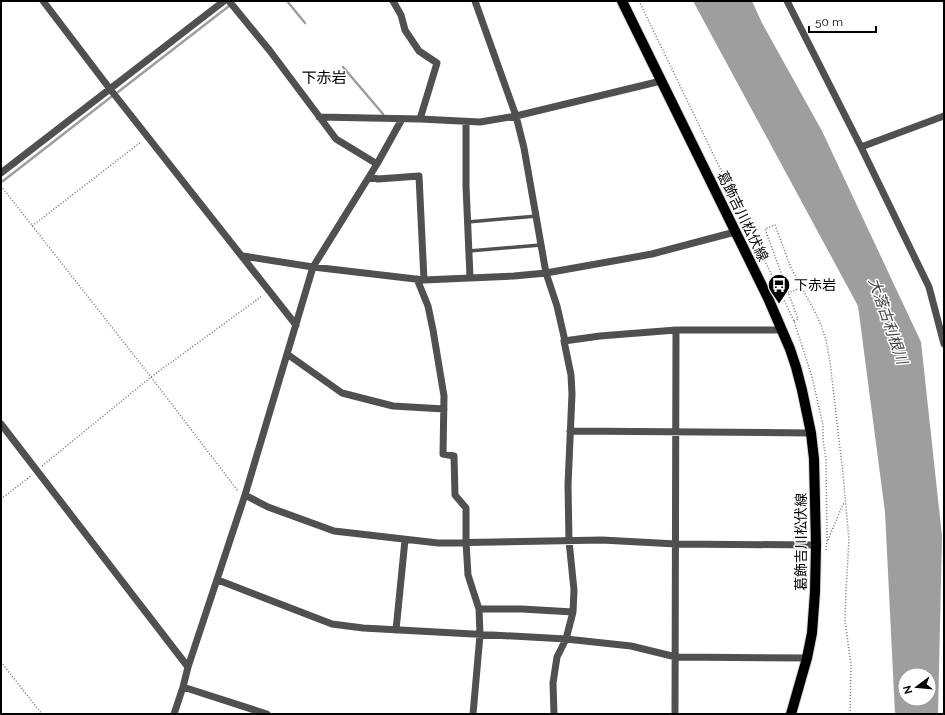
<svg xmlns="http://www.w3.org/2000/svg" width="945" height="715" viewBox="0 0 945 715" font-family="Raleway,'Noto Sans JP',sans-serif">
<rect width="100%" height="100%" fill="#fff"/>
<path fill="#9e9e9e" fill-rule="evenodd" d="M693,1H752L762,23L822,131L921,342L942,536L938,714H895L885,512L858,306ZM905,675H929V699H905Z"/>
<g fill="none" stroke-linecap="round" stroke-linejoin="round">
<path stroke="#9e9e9e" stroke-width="2.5" d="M234,1H235
M287,1L305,23
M343,67L383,114
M118,92L229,6
M3,181L111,97"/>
<g stroke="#dbdbdb" stroke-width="12">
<path id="primary" d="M622,1L768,298L790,349L796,367L802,390L811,433L814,459L816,545L815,592L812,633L807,658L791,714"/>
</g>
<path stroke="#727272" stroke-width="1.5" stroke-dasharray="1 2" stroke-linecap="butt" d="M639,1L794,321L812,377L823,425V440L826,459L827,541L826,551
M1,186L151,377L238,491
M32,226L141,142
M782,295L801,288
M794,321L798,319L765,229L775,225L791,268L814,310L821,325L826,340L830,362L843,474L849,540L846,590L845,620L851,665L850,714
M42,466L151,377L262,296
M1,499L32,475
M828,540L843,504L846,503
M1,662L42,714"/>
<path stroke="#505050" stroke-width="3.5" d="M468,222L537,216
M469,251L541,245"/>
<path stroke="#505050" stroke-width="7" d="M43,1L110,89L296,325
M229,1L270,51L336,139L377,164
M393,1L401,15L405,30L419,51L437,63L420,119
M475,1L516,116L524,148L546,273L557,306L565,341
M787,1L861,147L929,287L944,344
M319,117L420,119L480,122L516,116L661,81
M466,122V186L470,277
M861,147L944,116
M1,173L224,1
M369,177L378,179L419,176L424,280
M243,256L313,267L424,280L514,276L546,273L652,254L735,232
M417,279L428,306L433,330L444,396L443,454L454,456L455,495L466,508V542L468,575L479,609L480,635L473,714
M287,354L342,393L393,406L444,409
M1,424L188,667
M570,431L811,433
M245,495L268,507L334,531L438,543L602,540L676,544L816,545
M218,580L332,624L363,628L566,639L631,646L676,657L807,658
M479,609H522L573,612
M396,630L405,540
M183,687L267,714
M174,714L183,687L188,667L245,495L313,267L377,164L402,119
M554,714L553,683L557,657L566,639L573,612L574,590L569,541L568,485L572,394L571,375L564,341L600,336L676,330H782
M675,714L676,330"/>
<use href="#primary" stroke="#000" stroke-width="10"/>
</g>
<defs>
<g id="bus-pin" transform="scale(1.15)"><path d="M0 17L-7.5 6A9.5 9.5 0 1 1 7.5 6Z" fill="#000" stroke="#fff"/><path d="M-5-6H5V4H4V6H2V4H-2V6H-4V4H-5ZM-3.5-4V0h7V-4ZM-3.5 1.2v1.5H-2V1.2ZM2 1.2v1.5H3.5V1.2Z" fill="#fff"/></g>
</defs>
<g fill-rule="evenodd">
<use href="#bus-pin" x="779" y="285"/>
</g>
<g text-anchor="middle" stroke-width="3" stroke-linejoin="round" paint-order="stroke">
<g font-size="14" fill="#000" stroke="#fff">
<text transform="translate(743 216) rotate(64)" y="5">葛飾吉川松伏線</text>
<text transform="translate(801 542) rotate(-90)" y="5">葛飾吉川松伏線</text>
</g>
<g font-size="14" fill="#000" stroke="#fff" text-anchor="start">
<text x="794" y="290">下赤岩</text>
</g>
<g font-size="15" fill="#000" stroke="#fff">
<text x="324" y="83">下赤岩</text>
</g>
<g font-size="15" font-style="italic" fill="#3f3f3f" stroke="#fff">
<text transform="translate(888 321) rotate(71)" y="5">大落古利根川</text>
</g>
</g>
<rect width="945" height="715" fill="none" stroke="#000000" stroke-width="4"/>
<g transform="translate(917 687) rotate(254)"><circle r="19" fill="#ffffff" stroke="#999999"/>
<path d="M0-3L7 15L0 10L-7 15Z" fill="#000000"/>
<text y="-6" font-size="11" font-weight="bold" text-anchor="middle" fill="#000000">N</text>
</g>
<path d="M809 26v6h67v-6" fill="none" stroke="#000000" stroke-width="2"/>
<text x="815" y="26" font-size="12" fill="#000000" stroke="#ffffff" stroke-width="3" paint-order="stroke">50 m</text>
</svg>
